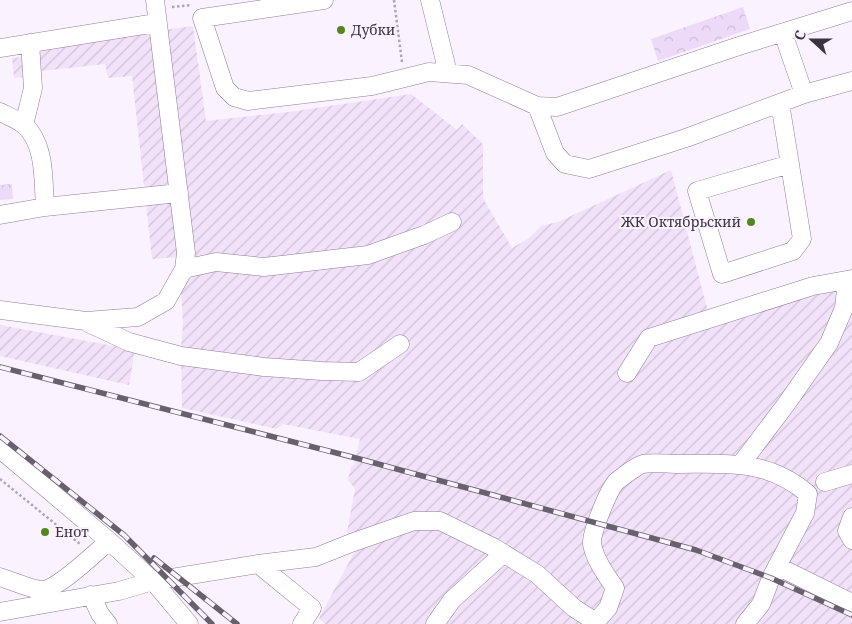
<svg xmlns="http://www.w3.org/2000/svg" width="852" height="624" viewBox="0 0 852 624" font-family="'Noto Serif',serif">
<defs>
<pattern id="industrial-furrows" width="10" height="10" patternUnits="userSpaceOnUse" patternTransform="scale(1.25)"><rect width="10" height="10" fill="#f1e2fa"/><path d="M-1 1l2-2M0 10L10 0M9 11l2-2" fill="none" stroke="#d0c2d7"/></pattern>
<pattern id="forest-crowns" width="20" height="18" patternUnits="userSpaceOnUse" patternTransform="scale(1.25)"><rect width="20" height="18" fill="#eddaf8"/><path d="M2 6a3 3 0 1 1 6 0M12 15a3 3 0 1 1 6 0" fill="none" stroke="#ccbcd6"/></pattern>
</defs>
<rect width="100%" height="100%" fill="#faf2ff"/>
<path fill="url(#industrial-furrows)" d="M193,26L206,121L289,112L411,94L457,130L462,124L483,144V198L512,248L529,238L541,226L558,222L671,170L712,327L852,281V624H325L319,618L355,551L347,532L355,489L348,480L351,467L354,464L360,439L283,424L277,429L182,408L181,349L183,323L179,257L152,259L132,76L108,78L105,64L42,71L39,47Z
M24,57L26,77L14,78L12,58Z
M0,325L135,350L129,385L0,356Z"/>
<path fill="url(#forest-crowns)" d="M743,7L750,29L658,61L651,39Z
M12,184L13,199L0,200V185Z"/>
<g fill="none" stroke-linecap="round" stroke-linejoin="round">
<g stroke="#8f7d9b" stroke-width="19">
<path id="minor" d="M324,0L202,18L225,88L234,97L248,101L372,86L429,72L468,75L537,106L557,107L739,46L852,11
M430,0L448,73
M783,33L804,94
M0,48L156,23
M780,103L802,239L793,251L722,274L697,191L790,164
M537,106L555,153L565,164L589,169L686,138L804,94L852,81
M0,112C8,116 18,120 24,125C46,144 43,181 45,207L179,193
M24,125L33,88L30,43
M0,215L45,207
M184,269L216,262L264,267L368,255L424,235L452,222
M0,310L86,321L138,317L166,301L184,269L186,253L155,0
M86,322L129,342L181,356L264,367L322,371L359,372L400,344
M627,373L649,338L813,286L852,279
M0,449L109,541L153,581L258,564L316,557L351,543L414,521H440L493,547L537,574L574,608L596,622
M741,464L787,403L829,343L844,308L847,280
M825,482L852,474
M852,517L847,531L852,540
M258,564L312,608L302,624
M777,566L852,603
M0,577C10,580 30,589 41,590C56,591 96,552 109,541
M91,595L100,614L108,624
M0,612L119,591L153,581L189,624
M435,624L452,600L503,554
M594,624L608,608L615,588C606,575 595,560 592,544C591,533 609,488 617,481C622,477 638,465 643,464C651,462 668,464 678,464C727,464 768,459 808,494L805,513L771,578L761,604L745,624"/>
</g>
<path stroke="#aea6b3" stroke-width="2.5" stroke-dasharray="2.5 2.5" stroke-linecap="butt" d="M394,0L402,62
M172,7L192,5
M0,479L80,544"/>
<use href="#minor" stroke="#fff" stroke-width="18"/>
<g stroke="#68606d" stroke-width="5.5">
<path id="rail" d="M0,367L356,458L696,550L771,578L852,615
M0,436L124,535L212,624
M154,558L237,624"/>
</g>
<use href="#rail" stroke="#faf2ff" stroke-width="4" stroke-dasharray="11" stroke-linecap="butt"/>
</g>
<g fill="#53871e" stroke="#faf2ff" stroke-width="2">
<circle cx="341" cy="30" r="5"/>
<circle cx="751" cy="222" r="5"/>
<circle cx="45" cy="532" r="5"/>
</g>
<g text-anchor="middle" stroke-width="4" stroke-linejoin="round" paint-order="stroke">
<g font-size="14" fill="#3b3340" stroke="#faf2ff" text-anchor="start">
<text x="351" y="35">Дубки</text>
<text x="741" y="227" text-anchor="end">ЖК Октябрьский</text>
<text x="55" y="537">Енот</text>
</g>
</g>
<g transform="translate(812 40) rotate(291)" stroke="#faf2ff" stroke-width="4" paint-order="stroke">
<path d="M0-4L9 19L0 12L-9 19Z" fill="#3b3340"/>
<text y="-8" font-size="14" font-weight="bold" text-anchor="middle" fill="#3b3340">С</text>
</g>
</svg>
